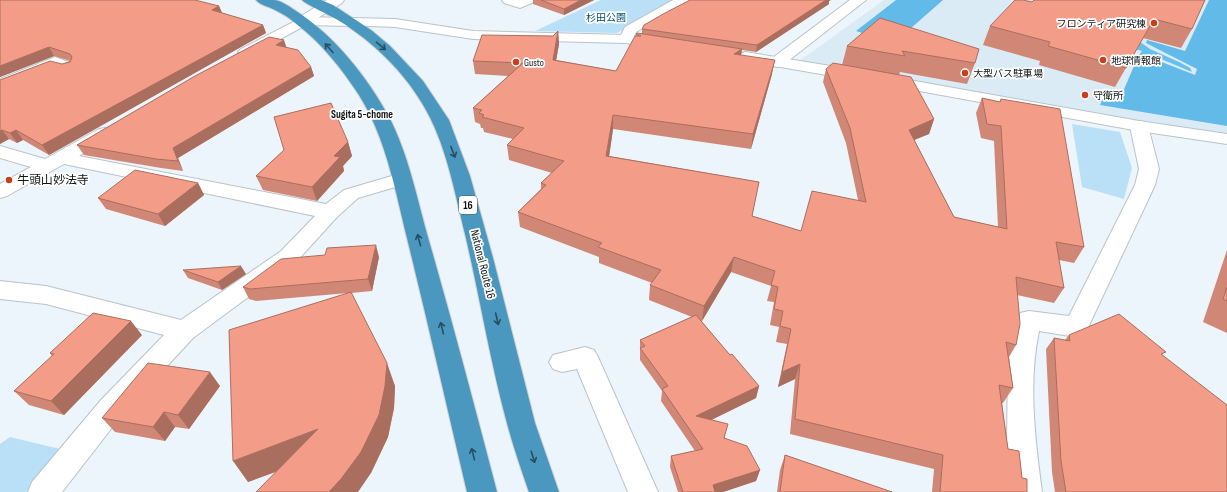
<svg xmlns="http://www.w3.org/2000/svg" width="1227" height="492" viewBox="0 0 1227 492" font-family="'Sofia Sans Condensed','Noto Sans JP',sans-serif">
<rect width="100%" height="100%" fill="#ecf5fb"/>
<path fill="#daebf5" d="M884,0H1227V139L795,64Z"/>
<path fill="#b9e0f7" d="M601,0H677L617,33L535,31Z
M1072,124L1120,132L1132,168L1124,199L1082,187Z
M10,437L64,450L31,492H0V444Z"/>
<path fill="#62bae8" d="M896,0H943L894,43L856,31Z
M1209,0H1227V126L1100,105L1106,91L1122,94L1134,66L1154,59L1195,75L1197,69L1146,43L1147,40L1185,51Z"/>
<path fill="#66bfed" d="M1090,36L1136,39L1150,49L1179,62L1190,68L1192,72L1154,56L1133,63L1142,51Z"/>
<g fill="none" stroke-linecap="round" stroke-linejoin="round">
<g stroke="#bac3c8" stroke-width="2">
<path id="street" d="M502,0H534L532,3L520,8L504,3Z
M673,0H690L688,3L636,32L631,42L626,43L621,42L619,39L625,27Z
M850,0H866L783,65L777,67L771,65L769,62L771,59Z
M303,17L350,18L355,19L357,22L355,25L350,26L306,25L251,55L246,57L241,55L238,52L241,49Z
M55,57L74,64L76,67L74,70L68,72L55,68L0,90V79Z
M1139,121L1145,122L1148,126L1159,169L1155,185L1085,334L1076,337L1039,331C1028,383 1035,439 1042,492H1012L1007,443L1008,356L1017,320L1020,313L1029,311L1069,316L1135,185L1139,169L1130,126L1133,122Z
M105,128L111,129L114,133L111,137L79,156L326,204L344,190L402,173L409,175L412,179L409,183L358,198L337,217L297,261L193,338L121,416L62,492H28L32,482L101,400L164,335L46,304L0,299V281L46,286L181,320L281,251L315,216L64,164L7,196L0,198V184L31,167L0,158V146L45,159L99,129Z
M585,347L594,350L598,357L658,492H628L577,369L562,372L553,369L549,362L553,355Z"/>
</g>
<g stroke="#bac3c8" stroke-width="2">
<path id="secondary" d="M327,0H344L342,3L308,24L303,25L298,24L296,21L298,18Z
M350,18L395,19L473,31L626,35L662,39L667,41L670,44L667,47L662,49L626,43L473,39L395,27L345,25L343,22L345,19Z
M745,52L855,70L861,72L863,75L861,78L855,80L740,60L737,57L740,54Z
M887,76L1139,121L1227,134V144L1139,131L881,84L879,81L881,78Z"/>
</g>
<g stroke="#cfd0d0" stroke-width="2">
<path id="highway" d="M256,0C262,0 269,0 274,0C282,1 290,7 296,11C335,36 367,77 389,117C409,156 417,199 429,241C453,324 475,408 497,492H467C447,407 428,323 407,238C395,189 386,138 359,95C342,69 321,42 295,23C290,18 283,14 277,11C271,7 261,6 256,0Z
M302,0H321L333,5L371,30L390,46L423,81L449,120L470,176L493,258L535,423L559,492H529C521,469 513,446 507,423C490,361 480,297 465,234C454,190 446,142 422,103C403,71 373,42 341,22C334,17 305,4 302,0Z"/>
</g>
<use href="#street" fill="#fff" fill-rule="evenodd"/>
<use href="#secondary" fill="#fff" fill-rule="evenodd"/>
<use href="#highway" fill="#4a97bf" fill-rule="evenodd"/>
</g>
<path fill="#d18775" d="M0,0L219,6L222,13L263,25L266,33L49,155L23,140L17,143L9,139L0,144V80L62,64L70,61L54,56L0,77Z
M533,0H594L564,15L533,4Z
M690,0H831L829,1V4L756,52L742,50L741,55L772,74L751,149L613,129L609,156L759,182L752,216L801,231L858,200L846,143L823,82L826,69L842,65L847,46L880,18L975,63L967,84L900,72L899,75L934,119L929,134L914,140L954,217L998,227L994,141L981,138L976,113L982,98L1000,102L1001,99L1084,247L1074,263L1059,260L1064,288L1054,303L1017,295L1016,345L1009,357L1013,388L1003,403H1002L1008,449L1022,478L1027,492H932L934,469L790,434L795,379L778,387L787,344L776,342L779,327L770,325L774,302L767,301L771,286L731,272L702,321H701L730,355L759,386L756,398L711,420L725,438L760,470L756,481L723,492H678L670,467L671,456L695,451L661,401L662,391L640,360V340L692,317L649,300L650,285L652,283L599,263V257L520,227L518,212L541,189V183L552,173L509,160L507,145L513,139L484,132L483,128H481L480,124L475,122L473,108L508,76L475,74L473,61L553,36L558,31L559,44L556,60L616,71L636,36V34H642V29Z
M1205,0L1192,29L1181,48L1143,38L1115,87L1039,65L1040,61L983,45L990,26L1032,2Z
M286,47L311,67L314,76L178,158L183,171L161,168L84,155L77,145Z
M348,142L352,156L343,166L344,171L317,201L263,190L256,176L284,150Z
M198,183L204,195L165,226L106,209L98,198Z
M1227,250V333L1203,322Z
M379,257L372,291L351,293L395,386L394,408L388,437L371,473L276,472L248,482L348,293L256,301L249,299L243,287Z
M183,270L246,274L222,290L188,278Z
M142,335L64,415L29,405L14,391L52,356L50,353Z
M1069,335L1163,355L1227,492H1055L1052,472L1046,349L1054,338L1065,340Z
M220,386L189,429L175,427L165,441L115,432L102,418Z
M785,455L892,492H777L780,470Z"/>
<path fill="#aa6e5f" d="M581,0H594L564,15V9Z
M826,0H831L829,1V4L756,52L757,45Z
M219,6L223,15L212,10Z
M263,25L266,33L49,155L42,145Z
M558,31L559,44L554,73L553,60Z
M284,40L287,49L276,45Z
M49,47L54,56L0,77V66Z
M742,49L740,62L734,54Z
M775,60L772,74L751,149L753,134Z
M311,67L314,76L178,158L183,171L178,161L173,148Z
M613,115V129L607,171L606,156Z
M934,119L929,134L904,144L909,130Z
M2,130L9,139L0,144V131Z
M16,130L23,140L17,143L10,133Z
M348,142L352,156L343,166L344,171L317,201L312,187L334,156Z
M198,183L204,195L165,226L158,214Z
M376,245L379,257L372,291L368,279Z
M734,257L731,272L702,321L704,306Z
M241,266L246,274L222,290L218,282Z
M131,321L142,335L64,415L51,401Z
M387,363L395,386L394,408L388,437L371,473L358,492H329Z
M800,364L795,379L778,387L782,372Z
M210,372L220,386L189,429L178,415Z
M759,386L756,398L695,428L696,416Z
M164,412L175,427L165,441L153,427Z
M318,429L329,451L248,482L233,461Z
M760,470L756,481L723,492H711L713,485Z"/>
<path fill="#f39d88" stroke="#aa6e5f" d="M0,0H195L219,6L212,10L263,25L42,145L16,130L10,133L2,130L0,131V80L50,61L62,64L70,62L72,57L70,54L49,47L0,66Z
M541,0H581L564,9Z
M690,0H826L757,45L642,29L644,25L665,13Z
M1015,0H1023L1032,2L1034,0H1205L1192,29L1154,19L1126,68L1048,46L1050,42L990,26Z
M880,18L979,49L975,63L902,51L905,56L847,46Z
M558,31L553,60L616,71L635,36H641L636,34L637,33L742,49L734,54L775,60L753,134L613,115L606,156L759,182L752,216L801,231L812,191L866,202L850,128L826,69L833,63L911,77L934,119L909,130L954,217L1007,229L1001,126L987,124L982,98L1000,102L1001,99L1060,109L1084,247L1056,242L1064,288L1016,277L1020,324L1016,345L1006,342L1013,388L999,385L1008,449L1019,451L1022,478L1027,479V492H940L943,455L795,419L800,364L782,372L791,329L780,326L783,311L774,309L778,287L771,285L775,271L734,257L704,306L650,285L661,270L598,247L602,243L518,212L546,185L541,183L564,161L507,145L524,128L482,117L484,115L479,113L482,110L473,108L523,63L473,61L482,35L553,36Z
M269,37L284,40L276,45L298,50L311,67L173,148L178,161L156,159L77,145L195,76Z
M331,103L348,142L334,156L340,157L312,187L256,176L284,150L274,117Z
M135,170L198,183L158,214L98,198Z
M376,245L368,279L250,289L243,287L281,259L325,255L327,248Z
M241,266L218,282L183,270Z
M1227,287V301L1223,299Z
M351,292L387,363L385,386L379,415L361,452L341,479L329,492H256L318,429L233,461L229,330Z
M93,313L131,321L51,401L14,391L54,354L50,353Z
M1119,314L1166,352L1161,354L1227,405V492H1066L1061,461L1054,338L1070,341L1069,335Z
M696,315L730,355L732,354L759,386L696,416L728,424L724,438L747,446L760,470L713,485L715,492H683L671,456L703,449L662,389L668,386L640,348L645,346L640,340Z
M148,363L210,372L178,415L164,412L153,427L102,418Z
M785,455L892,492H780Z"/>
<defs><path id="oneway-shaft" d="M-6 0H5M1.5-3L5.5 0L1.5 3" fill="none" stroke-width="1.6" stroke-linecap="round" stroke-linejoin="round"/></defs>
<g stroke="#2a4e61">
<use href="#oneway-shaft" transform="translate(381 46) rotate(40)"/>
<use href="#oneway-shaft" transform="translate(329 48) rotate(-132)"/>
<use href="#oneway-shaft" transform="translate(453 152) rotate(69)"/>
<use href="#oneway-shaft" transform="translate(419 240) rotate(-105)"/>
<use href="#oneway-shaft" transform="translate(497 319) rotate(77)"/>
<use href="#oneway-shaft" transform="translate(442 328) rotate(-104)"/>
<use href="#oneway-shaft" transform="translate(473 454) rotate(-104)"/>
<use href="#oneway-shaft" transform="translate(533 457) rotate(72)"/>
</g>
<g fill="#c93f1e" stroke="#fff" stroke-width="1.5">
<circle cx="1154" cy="23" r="4"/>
<circle cx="1103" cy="60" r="4"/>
<circle cx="516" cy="62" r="4"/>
<circle cx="965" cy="73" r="4"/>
<circle cx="1085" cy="95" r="4"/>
<circle cx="9" cy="180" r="4"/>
</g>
<g text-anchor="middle" stroke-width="3.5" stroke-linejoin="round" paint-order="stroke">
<g font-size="10" fill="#014e6d" stroke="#fff">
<text x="606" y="21">杉田公園</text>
</g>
<g font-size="10" fill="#0f1314" stroke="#fff" text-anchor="start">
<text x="1146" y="27" text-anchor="end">フロンティア研究棟</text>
<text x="1111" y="64">地球情報館</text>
<text x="524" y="66">Gusto</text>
<text x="973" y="77">大型バス駐車場</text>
<text x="1093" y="99">守衛所</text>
</g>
<g font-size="11" font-weight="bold" fill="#0f1314" stroke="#fff">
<text x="362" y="118">Sugita 5-chome</text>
</g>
<rect fill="#fff" stroke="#575a5a" stroke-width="1" x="459" y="196" width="18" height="18" rx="3"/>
<g font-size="11" font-weight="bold" fill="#0f1314">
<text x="468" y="209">16</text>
</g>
<g font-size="12" fill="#0f1314" stroke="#fff" text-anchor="start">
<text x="17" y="184">牛頭山妙法寺</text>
</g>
<g font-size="12" fill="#0f1314" stroke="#fff">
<text transform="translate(483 264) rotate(76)" y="4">National Route 16</text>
</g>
</g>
</svg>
